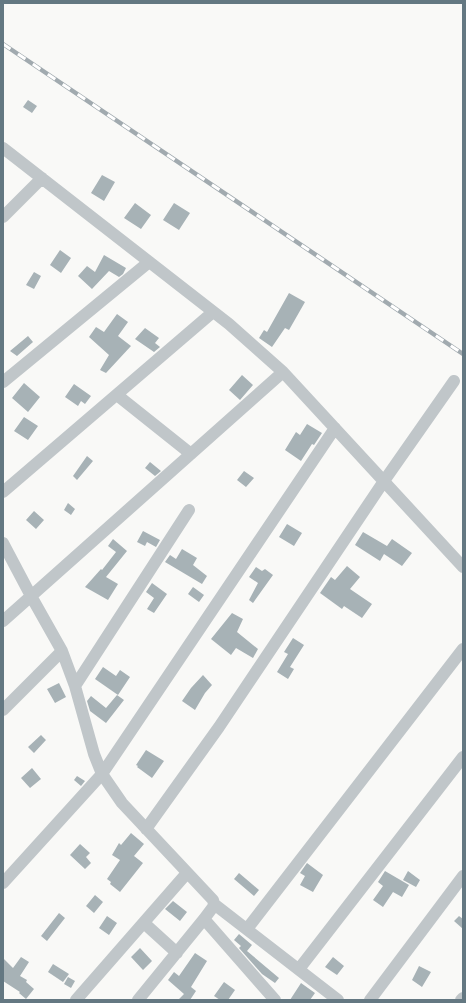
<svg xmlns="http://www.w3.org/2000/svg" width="466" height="1003" viewBox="0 0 466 1003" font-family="'Archivo Narrow',sans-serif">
<rect width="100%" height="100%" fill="#f9f9f7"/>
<path fill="#a7b2b6" d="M28,100L37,106L32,113L23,107Z
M102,175L115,182L104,201L91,193Z
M135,203L151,215L141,229L124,218Z
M174,203L190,213L179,230L163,220Z
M60,250L71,258L61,273L50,265Z
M104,255L126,268L123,274L119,277L109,271L92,289L78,276L87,266L95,272Z
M34,272L41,276L34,289L26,285Z
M289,293L305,302L289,330L285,328L272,347L259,338L264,330L267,332Z
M117,314L128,322L118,336L131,346L106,373L100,370L109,355L89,337L96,327L104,332Z
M145,328L159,338L155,343L160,347L154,352L135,339Z
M28,336L33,342L17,356L10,351Z
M242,375L253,385L240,400L229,390Z
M24,383L40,397L28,412L12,398Z
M74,384L91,396L85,404L81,401L78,406L65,397Z
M24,417L38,426L28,440L14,431Z
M307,424L322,433L314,445L312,444L301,461L285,450L296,432L300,435Z
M87,456L93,461L77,480L73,476Z
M150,462L161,471L155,476L145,468Z
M244,471L254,478L246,487L237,480Z
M68,503L75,509L71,515L64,510Z
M34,511L44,520L36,529L26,520Z
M287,524L302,533L294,546L279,537Z
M143,531L160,540L156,547L147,542L145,546L137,542Z
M363,532L387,546L392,539L412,553L402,566L384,554L380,561L355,545Z
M113,539L127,551L106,577L118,584L108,600L85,587L101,569L102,570L116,552L108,546Z
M182,549L197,558L193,565L207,576L202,584L165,562L170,555L176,559Z
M347,566L360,577L350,589L372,604L362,618L344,606L342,609L320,593L331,577L335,580Z
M256,567L262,571L265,569L273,575L253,603L249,600L258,583L249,577Z
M152,583L167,594L154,613L147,609L154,598L146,592Z
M193,587L204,595L199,602L188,594Z
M232,613L243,619L237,632L258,649L253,658L236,648L231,655L211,639Z
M293,638L304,645L290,667L294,669L288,679L277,672L288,654L284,652Z
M103,667L116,676L120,670L130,677L118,695L95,679Z
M203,675L212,685L205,693L195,710L182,701L191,688Z
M59,683L66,697L55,703L47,689Z
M117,695L124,700L106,723L90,711L87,701L91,696L106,708Z
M41,735L46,740L34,753L28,747Z
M146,750L164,761L152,778L137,767L138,766L136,765Z
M32,768L41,779L30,788L21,778Z
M77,776L85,781L81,786L74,780Z
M131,833L144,844L134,856L143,863L120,892L110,884L111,882L107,879L120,860L112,855L119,843L121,845Z
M80,844L90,853L86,857L91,863L85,869L70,855Z
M307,863L323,875L313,892L300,885L305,876L300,873Z
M385,871L409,885L402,897L393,892L383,907L373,900L383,886L378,882Z
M408,871L420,880L416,887L403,880Z
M239,873L259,890L254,896L234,879Z
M95,895L103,902L94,913L86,906Z
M173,901L187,912L180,921L165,909Z
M59,913L65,918L47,941L41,936Z
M107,916L117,923L109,935L99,928Z
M459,916L463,919V929L454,921Z
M239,934L252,945L247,951L279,978L275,983L262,974L239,948L241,946L234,940Z
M140,948L152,961L143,970L131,957Z
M195,953L207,961L191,987L196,991L190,1000H178L184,994L168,980L174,972L179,976Z
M21,957L29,962L20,976L27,980L26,982L34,989L26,999L19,993L20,992L3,981V958L13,968Z
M333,957L344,966L337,975L325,967Z
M53,964L69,974L63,982L48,972Z
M419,966L431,972L422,987L412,980Z
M68,977L75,981L71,988L64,984Z
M224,982L235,990L228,1000H220L214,996Z
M301,983L315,993L310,1000H290Z"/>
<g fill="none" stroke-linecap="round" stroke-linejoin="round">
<path stroke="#c0c6c9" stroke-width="12" d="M3,148L229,324L283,372L463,567
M3,217L42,178
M3,382L149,262
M117,395L191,454
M3,492L213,312
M3,543L31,596L62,651L75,686L94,754L102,774L122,803L213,900L214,904L338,1000
M3,621L283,372
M75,686L189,510
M3,710L62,651
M146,829L219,727L384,481L454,381
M3,883L102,774L335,428
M204,919L275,1000
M144,923L177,953
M247,929L463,649
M299,969L463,757
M76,1000L187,873
M138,1000L204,919L213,907L214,904
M370,1000L463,876
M461,1000L463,998"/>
<g stroke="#a1aaaf" stroke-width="4.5">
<path id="rail" d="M3,44L463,354"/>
</g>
<use href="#rail" stroke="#fff" stroke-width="3" stroke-dasharray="9" stroke-linecap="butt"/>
</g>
<rect width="466" height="1003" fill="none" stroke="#647882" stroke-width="8"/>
</svg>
